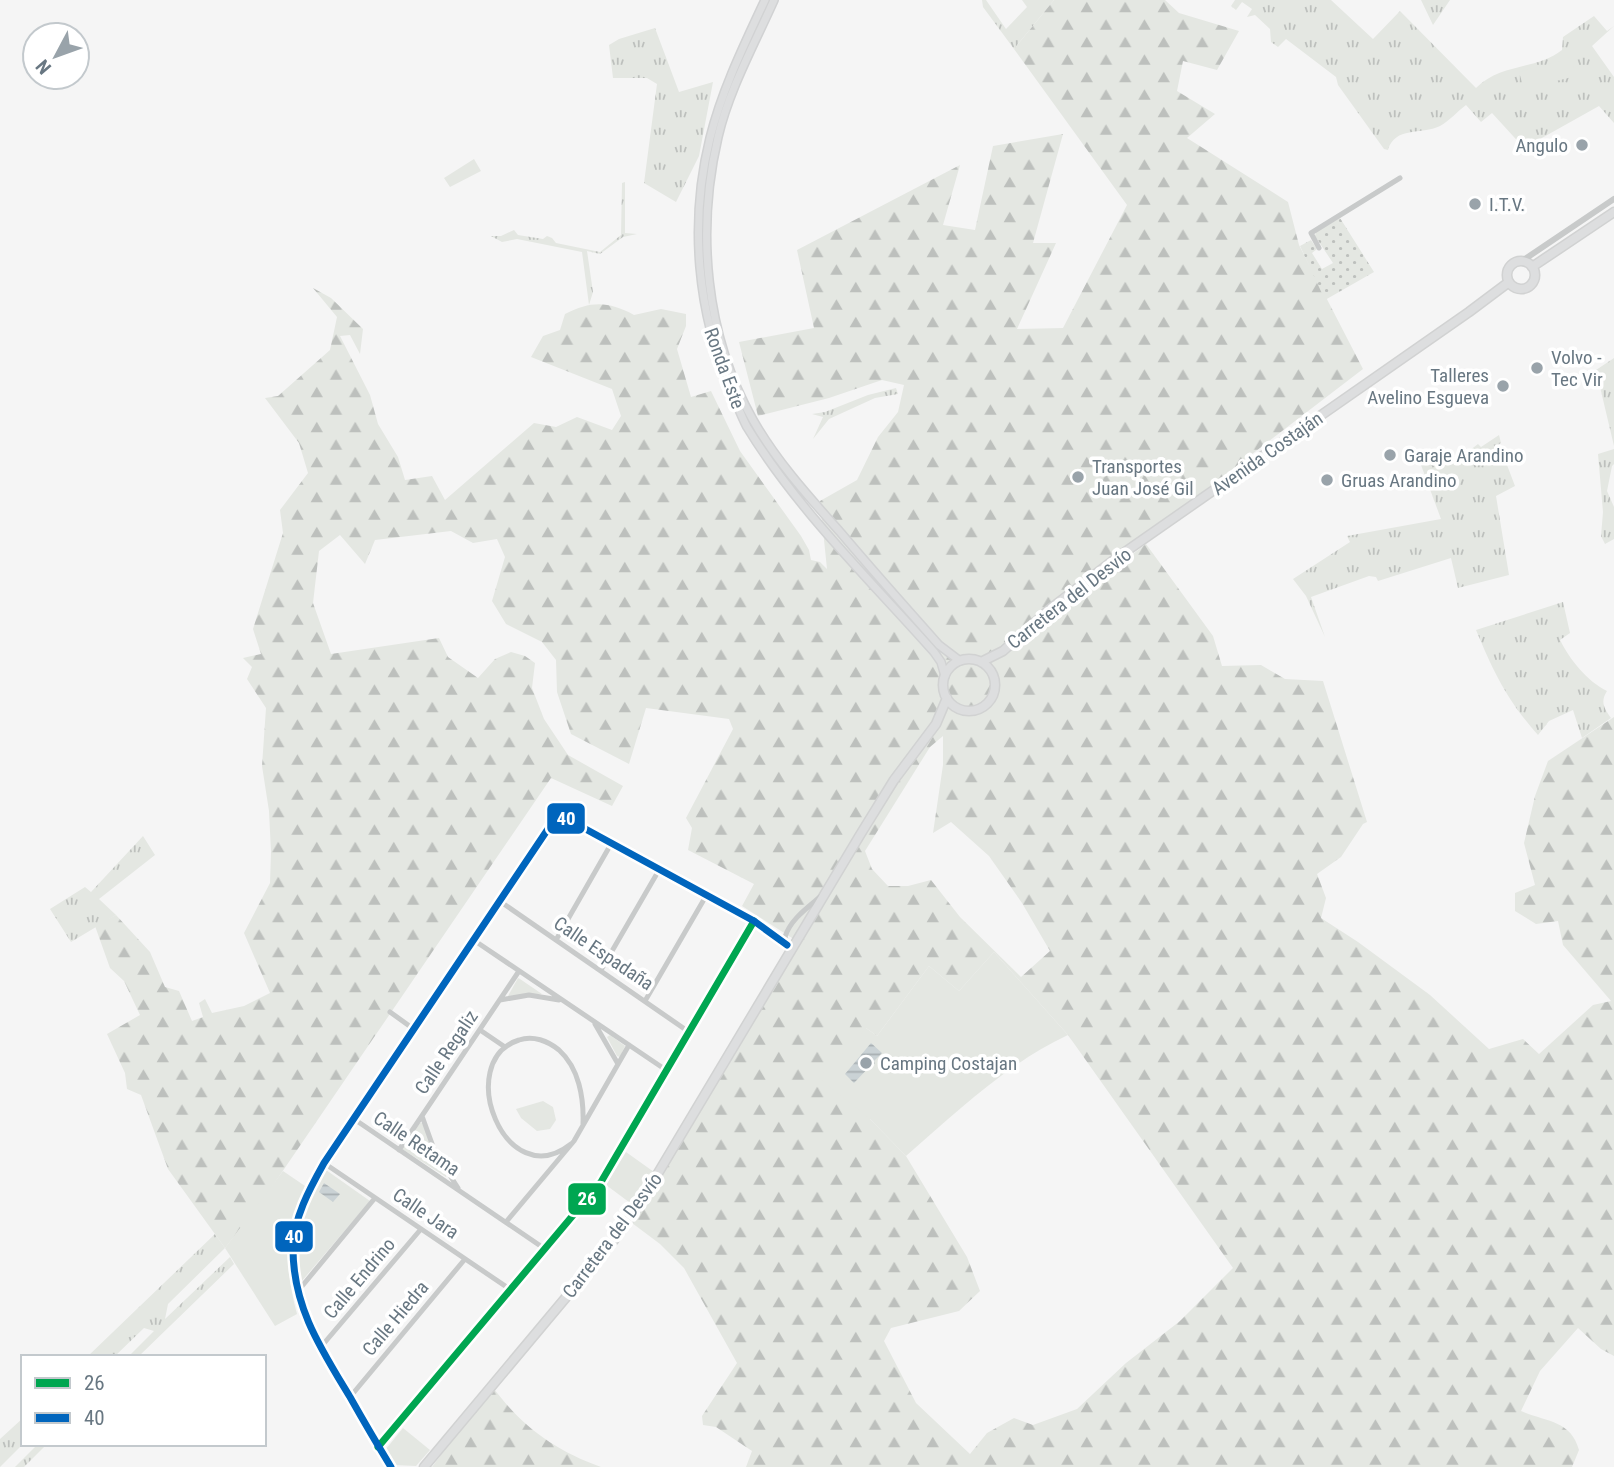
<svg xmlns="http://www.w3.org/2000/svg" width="1614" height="1467" viewBox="0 0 1614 1467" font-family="'Roboto Condensed',sans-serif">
<defs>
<pattern id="grass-tufts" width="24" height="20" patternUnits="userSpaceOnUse" patternTransform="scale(1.75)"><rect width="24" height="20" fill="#e4e7e2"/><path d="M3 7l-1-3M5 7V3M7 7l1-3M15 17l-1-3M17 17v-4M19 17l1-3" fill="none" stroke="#bdc0bd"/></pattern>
<pattern id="forest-firs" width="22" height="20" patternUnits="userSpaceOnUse" patternTransform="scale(1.75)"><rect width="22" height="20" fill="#e4e7e2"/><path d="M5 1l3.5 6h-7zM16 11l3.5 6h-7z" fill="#bdc0bd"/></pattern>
<pattern id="garden-dots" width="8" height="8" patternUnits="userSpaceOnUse" patternTransform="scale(1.75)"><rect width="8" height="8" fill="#e4e7e2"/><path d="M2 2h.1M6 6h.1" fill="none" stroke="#bdc0bd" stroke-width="1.8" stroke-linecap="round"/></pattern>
<pattern id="water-rules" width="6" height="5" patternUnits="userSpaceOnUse" patternTransform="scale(1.75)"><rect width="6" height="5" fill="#cad2d5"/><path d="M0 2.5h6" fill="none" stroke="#a8afb2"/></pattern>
</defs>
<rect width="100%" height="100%" fill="#f5f5f5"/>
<path fill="url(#grass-tufts)" d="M982,0H986L1006,29L1027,7L1022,0H1054L1014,49L983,7Z
M1235,0H1331L1373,39L1400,11L1476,88C1501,63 1537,70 1562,50L1563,37L1594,16L1607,31L1614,26L1592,46L1614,77V123L1599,106L1524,148L1492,113L1481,122L1466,105C1458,111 1449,121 1440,126C1421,135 1395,126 1388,150L1384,149L1338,85L1336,77L1286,39L1278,47L1271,42L1270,29L1255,15L1247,17L1252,9L1242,2L1236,10L1231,6Z
M1421,0H1450L1433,25Z
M655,28L679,92L713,82L699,156L676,202L644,183L657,84L647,78H613L609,45L619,39Z
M474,159L481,171L450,187L444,178Z
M625,182V233L637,234L623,237L600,254L587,251L593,292L589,305L582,252L517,239L502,242L491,236H501L514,230L518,235L543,239L547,236L552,238L556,243L600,252L621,235L622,183Z
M1614,358V446L1596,370Z
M896,388L898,394L875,398L829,419L813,439L823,417L812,414L825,412L868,395Z
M1499,435L1501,443L1499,444L1515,486L1496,496L1509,575L1458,588L1451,558L1378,581L1376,577L1369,576L1311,597L1325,637L1306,596L1293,579L1350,542L1347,536L1441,519L1421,465L1461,457L1478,444L1481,447Z
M1614,449V464L1612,466L1607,491L1614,507V539L1605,544L1601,536L1603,512L1598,454Z
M1563,602L1570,633L1560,640C1570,660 1587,681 1607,691C1600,702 1604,708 1611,718L1582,738L1573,710L1549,721L1538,735C1507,700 1494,673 1476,630Z
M143,836L155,855L99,899L116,915L71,942L50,909L85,887L91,892Z
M215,1234L225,1248L168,1304L165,1319L230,1257L234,1264L138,1357H128L154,1331L144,1328L114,1357H87Z
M23,1418V1444L0,1467V1439Z
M38,1444H47L24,1467H15Z"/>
<path fill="url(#forest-firs)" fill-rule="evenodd" d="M1054,0H1165L1179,13L1239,31L1217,70L1183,61L1177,91L1215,114L1187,138L1288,202L1299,245L1363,369L1063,599L1100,579L1146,544L1213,636L1222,666L1261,665L1285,679L1323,681L1367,822L1363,824L1341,857L1317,874L1326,898L1321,918L1358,942L1430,995L1489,1049L1523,1039L1539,1054L1593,1005L1611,1001L1563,945L1558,921L1536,924L1515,911V893L1535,885L1524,843L1535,796L1548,761L1614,717V1356L1601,1349L1578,1328L1540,1371L1521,1411C1546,1422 1571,1420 1579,1450L1572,1467H746L752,1451L716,1427L703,1425L702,1416L737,1363L684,1268L660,1244L628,1220L801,939L792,938L742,906L754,884L688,850L692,828L686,818L733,729L729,719L646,708L629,764L571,734L557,692L556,660L542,642L506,624L492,601L505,557L497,539L473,543L451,531L375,540L365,564L340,535L319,551L313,603L331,654L439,638L448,657L478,678L495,659L511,652L525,656L535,663L532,688L544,719L568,755L623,786L612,806L551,778L265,1197L225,1248L168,1169L141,1095L127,1089L125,1073L107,1034L140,1015L124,981L110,968L95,926L116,915L150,952L165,987L179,991L192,1021L203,1017L199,1003L205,999L212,1013L244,1006L270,993L244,933L270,883L271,852L269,811L262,766L266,708L247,679L252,667L243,658L261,654L253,629L283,533L280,510L308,473L299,443L265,398L278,396L330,350L337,317L313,288L331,298L363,329L360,354L350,335L340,336L370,395L378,424L398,457L405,480L432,476L445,500L534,423L556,427L577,417L612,430L621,416L612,389L531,357L543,336L560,330L565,314C591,301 608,301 634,315L661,309L686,314V326L677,349L691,397L711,391L740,451L801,536L809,550L811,560L820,562L827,569L820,501L857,480L878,437L898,412L904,385L882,380L829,398L758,416L739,342L814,328L797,250L960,165L943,225L975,230L993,146L1063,134L1033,243H1056L1017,329L1063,328L1127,205L1014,49ZM943,736V765L933,833L951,822L989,856L1022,903L1050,951L1021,977L960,917L931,880L908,886H888L872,869L865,851L930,747ZM994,952L1068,1035L1233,1268L1180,1321L1126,1363L1077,1409L1033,1425L1014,1418L987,1433L970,1454L916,1403L884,1341L891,1328L959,1311L980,1291L967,1257L906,1156L870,1119L866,1028L877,1036L929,966L959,991Z
M492,1386C521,1426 554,1450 601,1467H432Z"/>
<path fill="#e4e7e2" d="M1571,58L1576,76L1524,89L1519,72Z
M994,952L1068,1035C1006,1064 957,1112 906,1156L870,1119L819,1078L866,1028L877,1036L929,966L959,991Z
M518,978L520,979L542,994L508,996Z
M610,1035L625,1046L620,1057L617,1056L607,1037Z
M543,1101L553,1107L556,1120L550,1129L537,1131L521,1118L516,1109Z
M420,1123H422L447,1174L446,1177L402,1149Z
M626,1152L654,1172L633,1205L606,1185Z
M326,1170L370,1201L301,1282C297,1246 302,1199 326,1170Z
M283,1171L305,1186C286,1231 284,1267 297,1314L275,1326L225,1248Z
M403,1428L430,1450L416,1466L394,1465L386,1449Z"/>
<path fill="url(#garden-dots)" d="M1340,218L1374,272L1325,300L1300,246L1311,240L1317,249L1312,253L1322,269L1333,263L1315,236L1316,232Z"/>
<path fill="url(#water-rules)" d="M871,1043L882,1053L874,1061L875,1064L873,1063L854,1083L845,1074Z
M324,1183L340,1194L333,1202L319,1192Z"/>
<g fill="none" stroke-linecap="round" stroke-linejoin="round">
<g stroke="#d1d2d3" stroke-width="10">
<path id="secondary" d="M765,0C744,45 722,90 710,138C689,223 697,313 732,393C737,404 741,416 747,427C796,508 871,581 934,652L941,662L945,676
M774,0C754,45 729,90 718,137C696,231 705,335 753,420C777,462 809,497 841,533C873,571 906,608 939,645L960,661"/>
</g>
<g stroke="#d1d2d2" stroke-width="11">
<path id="trunk" d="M1507 275a14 14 0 1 1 28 0a14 14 0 1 1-28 0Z
M1532,267L1614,212
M943 685a26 26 0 1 1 52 0a26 26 0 1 1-52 0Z
M981,662L1003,651L1050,609L1115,559L1469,312L1509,282
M424,1467L614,1240L639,1205L860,835L894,780L936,724L947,698"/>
</g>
<path stroke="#c8caca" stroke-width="5" d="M1319,248L1311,233L1400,178
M501,902L689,1032
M556,940L611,844
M475,941L666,1070
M788,946L785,937C790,920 807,908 820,897
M601,970L659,870
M500,1000L529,995L559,1000
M645,1001L706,896
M390,1012L415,1030
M595,1024L618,1064
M480,1030L505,1047
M422,1116L435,1152L458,1188
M354,1119L545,1249
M571,1144C505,1196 453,1061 519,1040C533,1035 548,1041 559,1050C579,1068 584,1098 583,1124
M399,1150L519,971
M324,1163L511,1290
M506,1222L574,1141L629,1045
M298,1291L375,1198
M320,1348L421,1229
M350,1397L465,1259
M378,1447L601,1182L754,921
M391,1467C377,1444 363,1420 350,1397C321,1349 293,1307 293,1249C293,1219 310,1188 324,1163L558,814L754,921L787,945"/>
<path stroke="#c8caca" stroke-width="6" d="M1522,261L1614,199"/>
<use href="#secondary" stroke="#dddedf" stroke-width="7"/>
<use href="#trunk" stroke="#dddedf" stroke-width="8"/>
<g stroke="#fff" stroke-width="12">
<path id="bus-1" d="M378,1447L601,1182L754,921"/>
</g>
<g stroke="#fff" stroke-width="12">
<path id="bus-2" d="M391,1467C377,1444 363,1420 350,1397C321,1349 293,1307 293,1249C293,1219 310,1188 324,1163L558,814L754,921L787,945"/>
</g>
<use href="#bus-1" stroke="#00a651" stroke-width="7"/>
<use href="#bus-2" stroke="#0065bd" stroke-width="7"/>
</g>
<g fill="#99a3aa" stroke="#fff" stroke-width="2.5">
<circle cx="1582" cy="145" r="7"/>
<circle cx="1475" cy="204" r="7"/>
<circle cx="1537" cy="368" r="7"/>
<circle cx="1503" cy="386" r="7"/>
<circle cx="1390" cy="455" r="7"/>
<circle cx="1078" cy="477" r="7"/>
<circle cx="1327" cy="480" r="7"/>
<circle cx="866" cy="1063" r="7"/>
</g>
<g text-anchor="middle" stroke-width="7" stroke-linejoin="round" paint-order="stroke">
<g font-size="19" fill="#687782" stroke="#fff" text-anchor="start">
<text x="1568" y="152" text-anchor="end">Angulo</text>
<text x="1489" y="211">I.T.V.</text>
<text x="1551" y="364">Volvo -<tspan x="1551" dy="22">Tec Vir</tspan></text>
<text x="1489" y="382" text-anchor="end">Talleres<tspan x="1489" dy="22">Avelino Esgueva</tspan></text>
<text x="1404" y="462">Garaje Arandino</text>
<text x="1092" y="473">Transportes<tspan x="1092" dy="22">Juan José Gil</tspan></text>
<text x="1341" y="487">Gruas Arandino</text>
<text x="880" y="1070">Camping Costajan</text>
</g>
<g font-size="19" fill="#687782" stroke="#fff">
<text transform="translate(725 368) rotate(70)" y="7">Ronda Este</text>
<text transform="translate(1267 453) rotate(-35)" y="7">Avenida Costaján</text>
<text transform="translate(1069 598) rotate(-38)" y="7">Carretera del Desvío</text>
<text transform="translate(604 953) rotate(34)" y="7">Calle Espadaña</text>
<text transform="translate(446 1052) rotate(-56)" y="7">Calle Regaliz</text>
<text transform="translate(417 1143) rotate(34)" y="7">Calle Retama</text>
<text transform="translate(426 1213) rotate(34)" y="7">Calle Jara</text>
<text transform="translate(612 1235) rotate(-53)" y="7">Carretera del Desvío</text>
<text transform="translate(359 1278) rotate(-50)" y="7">Calle Endrino</text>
<text transform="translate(395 1318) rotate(-50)" y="7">Calle Hiedra</text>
</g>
</g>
<g stroke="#fff" stroke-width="2.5">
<rect x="546" y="802" width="40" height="33" rx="7" fill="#0065bd"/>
<rect x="567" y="1182" width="40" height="34" rx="7" fill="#00a651"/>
<rect x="274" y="1220" width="40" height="33" rx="7" fill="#0065bd"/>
</g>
<g font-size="19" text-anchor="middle" font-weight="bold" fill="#fff">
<text x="566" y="825">40</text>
<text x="587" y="1205">26</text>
<text x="294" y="1243">40</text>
</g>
<rect x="21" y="1355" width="245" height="91" fill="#ffffff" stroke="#c3c9cd" stroke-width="2"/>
<rect x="35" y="1378" width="35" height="10" fill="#00a651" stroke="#c3c9cd" stroke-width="2"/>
<text x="84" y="1390" font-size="21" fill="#687782">26</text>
<rect x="35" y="1413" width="35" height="10" fill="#0065bd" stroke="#c3c9cd" stroke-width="2"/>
<text x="84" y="1425" font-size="21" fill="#687782">40</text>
<g transform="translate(56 56) rotate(229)"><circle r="33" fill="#ffffff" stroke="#c3c9cd" stroke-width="2"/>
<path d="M0-5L12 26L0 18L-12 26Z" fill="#99a3aa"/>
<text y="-10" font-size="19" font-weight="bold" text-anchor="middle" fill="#687782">N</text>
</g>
</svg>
